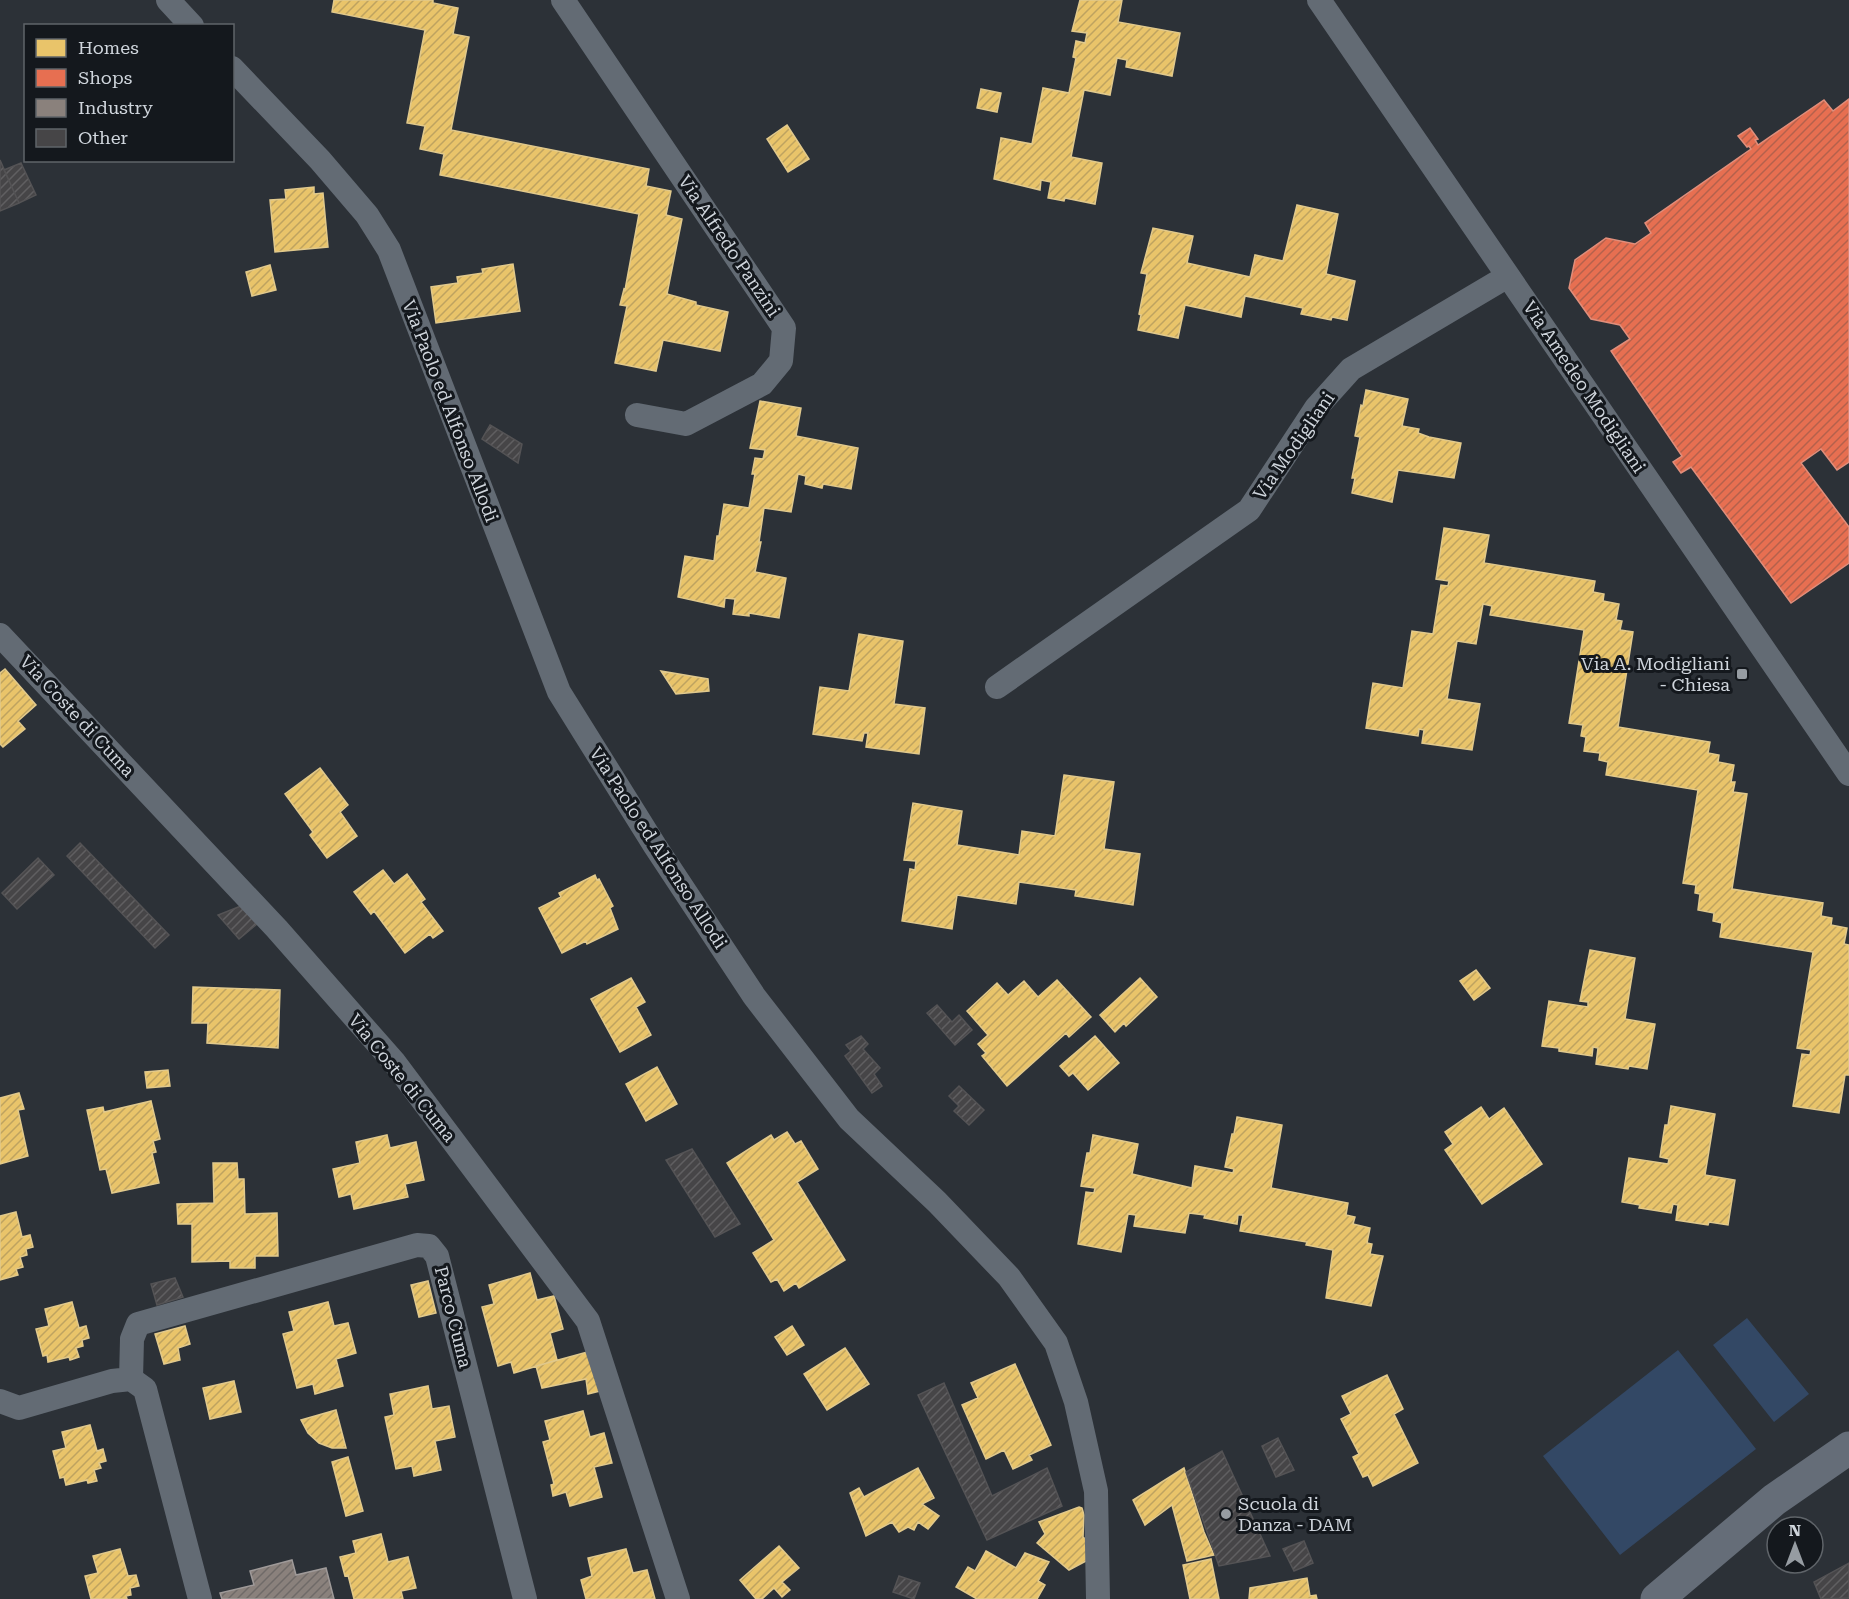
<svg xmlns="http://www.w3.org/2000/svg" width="1849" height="1599" viewBox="0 0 1849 1599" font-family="'Roboto Serif',serif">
<defs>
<pattern id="homes-hatch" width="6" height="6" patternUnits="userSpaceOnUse" patternTransform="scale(1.5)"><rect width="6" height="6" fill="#e9c46a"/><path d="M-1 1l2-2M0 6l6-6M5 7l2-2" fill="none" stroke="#bea360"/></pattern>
<pattern id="shops-hatch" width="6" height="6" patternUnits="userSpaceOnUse" patternTransform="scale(1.5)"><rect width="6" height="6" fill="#e76f51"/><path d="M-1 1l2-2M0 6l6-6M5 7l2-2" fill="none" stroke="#b4614c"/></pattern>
<pattern id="industry-hatch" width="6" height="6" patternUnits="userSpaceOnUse" patternTransform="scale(1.5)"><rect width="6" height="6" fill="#8a817c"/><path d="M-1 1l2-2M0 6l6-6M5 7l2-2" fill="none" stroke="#6f6a68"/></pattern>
<pattern id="building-hatch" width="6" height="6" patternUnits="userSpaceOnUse" patternTransform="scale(1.5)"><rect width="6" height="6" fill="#464547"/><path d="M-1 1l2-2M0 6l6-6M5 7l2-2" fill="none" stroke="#605f61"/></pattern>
</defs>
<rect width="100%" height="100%" fill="#2c3137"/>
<path fill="#334865" d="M1747,1318L1809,1394L1774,1422L1713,1345Z
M1678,1350L1756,1449L1620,1555L1543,1456Z"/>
<path fill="url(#homes-hatch)" stroke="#e1c98c" stroke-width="1.5" d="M334,0H433V3L458,8L453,34L469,37L451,130L649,169L646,186L671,191L666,215L682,219L667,294L696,302V305L728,312L720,351L663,340L656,371L615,363L627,306L620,305L624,289L625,290L639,214L440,175L444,154L420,149L425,126L407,123L425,30L332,12Z
M1080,0H1122L1118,22L1180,33L1172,76L1126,67L1127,60L1117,58L1110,95L1084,90L1071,157L1102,163L1095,204L1065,198L1064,201L1048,198L1051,182L1041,180L1040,190L994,179L1001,138L1032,144L1043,88L1069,93L1076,58L1073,57L1076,41L1085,43L1087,33L1072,31Z
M981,89L1001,93L997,112L977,108Z
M787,125L809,159L788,172L767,139Z
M314,187V194L323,193L328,247L275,252L270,200L286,199L285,190Z
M1297,205L1338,214L1326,274L1355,281L1347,320L1332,317L1331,320L1301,314L1303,308L1245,296L1241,317L1185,305L1178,338L1138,330L1141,315L1139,314L1147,274L1141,273L1153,228L1193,236L1187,263L1250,277L1255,255L1283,261Z
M513,264L520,311L436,323L431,287L458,283L457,277L483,273L482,269Z
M270,265L276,290L252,296L246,272Z
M1366,390L1408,399L1402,426L1419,429L1418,433L1429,437L1461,443L1454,478L1398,470L1392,502L1352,493L1355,478H1352L1360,437L1355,436L1361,405L1363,406Z
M760,401L801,408L796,436L858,448L851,489L823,484L822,488L805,484L806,476L798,474L791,512L764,508L759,542H761L755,572L786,578L779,618L749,613V616L733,614L735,599L725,598L724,607L678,597L685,556L714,561L717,536H719L724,504L749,508L755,474H752L755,458L763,459L765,450L750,448Z
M1444,528L1489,535L1484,563L1595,581L1593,592L1604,594L1603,601L1619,604L1616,620L1622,621L1620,630L1633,632L1618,727L1710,742L1708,753L1719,755L1718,762L1734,765L1731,782H1735L1733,792L1747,794L1732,889L1823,903L1821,916L1832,918L1831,925L1847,928L1844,944L1849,945V1075H1845L1839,1113L1793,1106L1802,1054L1810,1055L1811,1050L1797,1048L1813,952L1720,937L1722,923L1713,921L1714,913L1698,910L1700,894L1695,893L1696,885L1683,883L1698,790L1606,775L1608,762L1599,760L1600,753L1584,751L1586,737L1581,736L1583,725L1569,723L1584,630L1490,615L1492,606L1483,604L1476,644L1457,641L1447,699L1480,704L1472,750L1422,743L1424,730L1419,729L1418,736L1366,728L1373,683L1403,688L1412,631L1433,634L1441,585L1448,586L1449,581L1436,579Z
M859,634L903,641L894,704L925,708L919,754L866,747L868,733H864L862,741L813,734L820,687L849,691Z
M5,669L36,705L18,721L25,729L3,747L0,744V673Z
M661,671L708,679L709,691L676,694Z
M320,768L348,805L340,812L357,836L327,858L310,835L313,832L285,794Z
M1064,775L1114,782L1104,849L1140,854L1133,905L1075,896L1076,890L1019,882L1016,904L957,895L952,929L902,921L910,869L915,870L916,861L904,860L913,803L962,811L957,845L1019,855L1022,831L1055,836Z
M383,870L394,884L407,874L425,899L421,902L443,931L433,938L430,934L405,953L374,911L371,914L354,892Z
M595,875L597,880L599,879L613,906L610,908L618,929L587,944L586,941L562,953L539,908L561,897L559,893Z
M1590,950L1635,958L1625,1019L1655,1024L1647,1069L1629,1066L1628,1069L1596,1064L1598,1048L1593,1047L1592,1056L1559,1051V1048L1542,1046L1549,1001L1588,1007V1002L1580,1001Z
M1476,970L1490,988L1474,1000L1460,981Z
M631,978L645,1002L636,1007L651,1035L620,1052L591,999Z
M1140,978L1157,997L1126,1026L1124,1023L1115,1032L1100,1015Z
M1057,980L1091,1017L1069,1037L1066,1033L1007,1086L982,1056L986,1053L978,1044L988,1035L967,1011L997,983L1008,995L1024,981L1038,997Z
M193,987L280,990L278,1048L207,1043L208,1023H192Z
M1095,1036L1119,1063L1088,1090L1073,1073L1069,1076L1060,1066Z
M657,1067L677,1104L646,1121L626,1084Z
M168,1070L170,1086L147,1088L145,1072Z
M19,1093L24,1109L18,1110L28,1156L0,1164V1098Z
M151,1101L160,1139L153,1141L156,1152L152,1153L159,1183L112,1193L106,1169L100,1170L87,1110L103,1107L104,1112Z
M1671,1106L1715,1114L1705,1175L1735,1180L1728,1225L1709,1222L1708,1225L1676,1220L1678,1205L1673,1204L1671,1213L1639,1208L1640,1205L1622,1202L1629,1158L1668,1164L1669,1159L1660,1157L1665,1125H1668Z
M1481,1107L1489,1119L1504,1108L1542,1164L1482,1204L1445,1150L1453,1144L1445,1132Z
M1237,1117L1282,1125L1271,1188L1348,1203L1346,1215L1355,1217L1353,1224L1370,1228L1367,1243L1372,1244L1370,1254L1383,1256L1371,1306L1326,1298L1333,1250L1306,1245L1307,1242L1240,1231L1243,1215H1238L1237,1224L1204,1218L1205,1215L1189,1213L1185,1233L1134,1226L1136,1215L1128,1214L1121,1252L1078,1244L1086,1192L1094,1193L1095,1188L1081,1186L1087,1153H1090L1093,1135L1138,1144L1132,1174L1192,1188L1195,1166L1233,1173L1234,1169L1225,1167L1232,1134H1234Z
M787,1132L795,1144L801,1141L818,1169L797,1182L845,1260L799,1288L796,1283L784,1291L777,1279L771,1282L753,1253L774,1240L727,1163L771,1135L774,1140Z
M387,1135L390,1148L416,1142L424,1180L405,1184L408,1197L354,1209L351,1194L339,1197L333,1169L360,1163L356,1142Z
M213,1163H237L238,1179H244L245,1214L277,1213L278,1256H255V1268H230V1261L192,1262V1224H178L177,1204L214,1203Z
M16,1212L22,1237L30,1235L33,1247L26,1249L27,1255L20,1257L23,1267L16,1269L18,1275L0,1280V1216Z
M530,1273L537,1300L554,1296L563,1329L550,1333L557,1360L514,1373L511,1362L498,1366L482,1307L494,1304L489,1285Z
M428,1281L436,1313L419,1317L411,1285Z
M72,1302L79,1328L86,1326L89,1338L82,1340L83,1346L76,1348L79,1357L70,1360L69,1357L48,1362L47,1355L43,1356L36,1329L49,1326L45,1309Z
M328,1302L334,1326L348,1323L356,1353L336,1359L343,1386L315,1394L313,1384L297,1388L283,1334L294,1331L289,1312Z
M185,1326L190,1344L178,1348L180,1360L164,1364L155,1334Z
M792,1326L804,1345L787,1355L775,1337Z
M845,1348L869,1384L827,1410L804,1374Z
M595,1350L608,1389L588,1394L586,1379L542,1388L536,1366Z
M1015,1364L1051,1445L1029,1455L1032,1460L1013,1469L1004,1450L986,1459L962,1405L978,1398L971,1383Z
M1387,1375L1403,1409L1394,1414L1418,1463L1373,1486L1368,1475L1363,1477L1353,1457L1359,1454L1341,1419L1351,1414L1342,1396Z
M234,1381L241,1412L210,1419L203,1388Z
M428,1386L432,1409L449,1406L455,1437L435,1441L441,1470L414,1476L412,1466L396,1469L385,1417L394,1415L390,1394Z
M336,1410L346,1448H332L319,1443L308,1433L301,1420Z
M583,1411L590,1437L604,1433L612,1463L594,1467L602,1497L570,1506L566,1492L553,1496L551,1485L554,1484L543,1442L550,1440L545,1421Z
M90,1425L97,1451L103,1449L106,1461L99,1463L101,1468L94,1470L97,1481L88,1483L87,1480L66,1485L64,1477L60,1478L53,1451L66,1448L62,1432Z
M348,1457L363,1511L346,1516L332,1462Z
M918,1468L934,1498L922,1504L939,1516L928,1529L918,1522L914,1530L908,1527L899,1532L892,1522L866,1536L850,1493L859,1488L864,1497Z
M1184,1468L1204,1532L1214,1555L1187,1561L1172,1505L1145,1525L1133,1500Z
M1079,1507L1082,1508L1084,1515L1083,1537L1088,1541L1086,1561L1069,1570L1037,1543L1045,1534L1039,1522Z
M381,1534L388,1562L408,1557L416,1588L401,1591L403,1599H354L348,1575L345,1576L340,1557L356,1553L353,1541Z
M779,1546L799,1568L782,1582L790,1590L782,1597L774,1588L762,1599H756L740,1580Z
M120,1549L128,1576L136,1575L139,1586L130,1588L131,1595L126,1596L127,1599H91L85,1576L98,1573L93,1556Z
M626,1549L633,1573L647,1570L655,1599H586L581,1580L592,1576L588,1558Z
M986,1551L1016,1568L1025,1553L1049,1562L1038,1581L1045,1585L1037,1599H977L956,1587L968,1567L975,1571Z
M1211,1559L1219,1599H1190L1183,1565Z
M1307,1578L1310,1596L1316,1595L1317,1599H1249L1250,1588Z"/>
<path fill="url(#shops-hatch)" stroke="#e08e7b" stroke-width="1.5" d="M1849,99V462L1837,470L1821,449L1801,463L1849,527V563L1791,603L1691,467L1681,473L1673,462L1682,456L1611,351L1630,339L1620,325L1591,319L1569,288L1575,260L1606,238L1635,244L1651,233L1645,223L1751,149L1749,146L1747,147L1738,136L1750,128L1758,139L1755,140L1758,145L1824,100L1833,111Z"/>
<path fill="url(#industry-hatch)" stroke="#9f9a99" stroke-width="1.5" d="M292,1560L296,1575L326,1568L334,1599H222L220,1593L254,1585L250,1571Z"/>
<path fill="url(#building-hatch)" stroke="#545355" stroke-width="1.5" d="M0,160L19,203L0,211Z
M21,163L36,195L19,203L4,170Z
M490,425L522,444L518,463L482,439Z
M80,843L169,935L155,948L67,856Z
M38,858L54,875L17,909L2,893Z
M241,906L257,924L239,939L218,915Z
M937,1005L952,1022L959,1015L972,1030L955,1045L927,1013Z
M861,1036L868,1044L863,1049L880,1068L874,1074L882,1086L872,1093L845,1056L851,1051L846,1045Z
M959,1086L984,1110L969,1125L954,1111L959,1106L949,1096Z
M692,1149L740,1224L715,1237L666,1160Z
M175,1278L183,1297L157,1305L151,1284Z
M944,1383L992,1496L1047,1468L1062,1506L987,1540L918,1395Z
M1278,1438L1294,1470L1276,1477L1262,1446Z
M1222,1451L1270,1556L1219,1566L1186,1472Z
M1304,1541L1313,1563L1294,1571L1283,1549Z
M1849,1563V1598L1821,1599L1814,1582Z
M899,1576L920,1583L914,1599L893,1592Z"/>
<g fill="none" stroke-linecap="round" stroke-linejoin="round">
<path stroke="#636b74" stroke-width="24" d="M168,0L192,26
M563,0L784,328L781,361L762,384L686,424L637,415
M1319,0L1849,774
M232,68L320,160L367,215L389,250L559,692L655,846L754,996L849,1119L937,1202L1009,1277L1056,1343L1076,1402L1096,1491L1098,1599
M0,635L277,929L394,1062L588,1321L678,1599
M997,687L1249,510L1316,408L1351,369L1508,276
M131,1379L132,1339L138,1324L417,1245L429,1246L437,1256L525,1599
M0,1401L19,1408L112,1381L131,1379L145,1389L200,1599"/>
<path stroke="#656d78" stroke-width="33" d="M1657,1599L1774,1500L1849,1448"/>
</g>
<g fill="#969ca2" stroke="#14181d" stroke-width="2">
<rect x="1736" y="668" width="12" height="12" rx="3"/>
<circle cx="1226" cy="1514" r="6"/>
</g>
<g text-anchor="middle" stroke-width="6" stroke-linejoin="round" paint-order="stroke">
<g font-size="18" fill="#cfd5dc" stroke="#14181d">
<text transform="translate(729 246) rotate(56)" y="6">Via Alfredo Panzini</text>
<text transform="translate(1584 387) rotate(56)" y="6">Via Amedeo Modigliani</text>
<text transform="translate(450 411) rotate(69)" y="6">Via Paolo ed Alfonso Allodi</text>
<text transform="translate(1294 446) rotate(-55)" y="6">Via Modigliani</text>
<text transform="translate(77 716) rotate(47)" y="6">Via Coste di Cuma</text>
<text transform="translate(658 848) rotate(57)" y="6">Via Paolo ed Alfonso Allodi</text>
<text transform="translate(402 1078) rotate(51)" y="6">Via Coste di Cuma</text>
<text transform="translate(453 1317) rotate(76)" y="6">Parco Cuma</text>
</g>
<g font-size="18" fill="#cfd5dc" stroke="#14181d" text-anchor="end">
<text x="1730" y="670">Via A. Modigliani<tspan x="1730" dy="21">- Chiesa</tspan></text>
<text x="1238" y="1510" text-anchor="start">Scuola di<tspan x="1238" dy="21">Danza - DAM</tspan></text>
</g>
</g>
<rect x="24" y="24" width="210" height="138" fill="#14181d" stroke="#5f6469" stroke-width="1.5"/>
<rect x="36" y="39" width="30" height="18" fill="#e9c46a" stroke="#5f6469" stroke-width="1.5"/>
<text x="78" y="54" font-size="18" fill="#cfd5dc">Homes</text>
<rect x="36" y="69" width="30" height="18" fill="#e76f51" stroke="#5f6469" stroke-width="1.5"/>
<text x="78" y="84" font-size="18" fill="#cfd5dc">Shops</text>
<rect x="36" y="99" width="30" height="18" fill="#8a817c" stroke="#5f6469" stroke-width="1.5"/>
<text x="78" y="114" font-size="18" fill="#cfd5dc">Industry</text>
<rect x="36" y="129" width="30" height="18" fill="#464547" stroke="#5f6469" stroke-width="1.5"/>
<text x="78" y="144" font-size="18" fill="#cfd5dc">Other</text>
<g transform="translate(1795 1545)"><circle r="28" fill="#14181d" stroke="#5f6469" stroke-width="1.5"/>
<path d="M0-4.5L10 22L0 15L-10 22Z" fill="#969ca2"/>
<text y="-9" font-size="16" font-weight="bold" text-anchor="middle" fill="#cfd5dc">N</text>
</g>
</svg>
